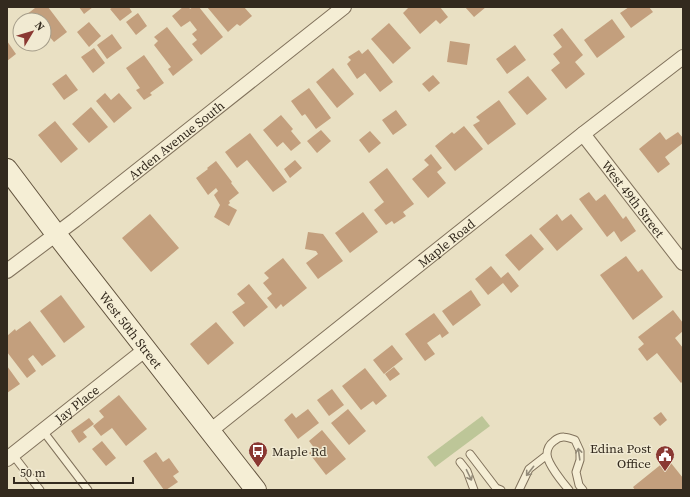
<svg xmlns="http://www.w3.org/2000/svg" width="690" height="497" viewBox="0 0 690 497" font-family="'Source Serif 4',serif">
<rect width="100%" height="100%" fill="#e9e0c3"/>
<path fill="#bdc698" d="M482,416L490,426L435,467L427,457Z"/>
<path fill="#c39f7d" d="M34,7H48L67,32L54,42L44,30V20H20V26L17,22L35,8Z
M79,7H93L84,14Z
M113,7H129L132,12L120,21L110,9Z
M183,7H189L190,9L193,7H199L223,37L201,55L192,44L197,40L192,34L197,30L190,21L181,27L172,16Z
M207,7H244L252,16L240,26L237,24L228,32Z
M409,7H440L448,17L440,24L436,20L420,34L403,13Z
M465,7H486L474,17Z
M629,7H649L653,12L631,28L620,13Z
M138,13L147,26L136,35L126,22Z
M612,19L625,37L597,58L584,40Z
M89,22L101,36L89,47L77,32Z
M389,23L411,48L393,64L371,39Z
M167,27L193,60L173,76L168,69L171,67L154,45L158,41L154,37Z
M562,28L583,55L575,62L585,74L566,89L551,70L560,63L553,54L562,47L553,35Z
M112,34L122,48L107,59L97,45Z
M7,41L16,54L7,61Z
M450,41L470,44L467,65L447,62Z
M515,45L526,60L507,74L496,59Z
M94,48L105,63L93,73L81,57Z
M368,49L393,82L380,92L365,73L357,79L347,64L351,60L348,57L359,50L362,54Z
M144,55L164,83L150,93L152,95L144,100L136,90L140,88L126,68Z
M333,68L354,94L337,108L316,82Z
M66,74L78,90L64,100L52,84Z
M433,75L440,83L429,92L422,84Z
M528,76L547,99L527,115L508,92Z
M309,88L331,118L316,129L305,114L302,116L291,101Z
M105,93L111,100L119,93L132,108L114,123L96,101Z
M499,100L516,124L488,145L473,125L480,121L476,117Z
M91,107L108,127L89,143L72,124Z
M396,110L407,125L393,135L382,120Z
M281,115L293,129L291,131L301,143L291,151L283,142L277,147L263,130Z
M55,121L78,149L61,163L38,135Z
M464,126L483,149L455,171L435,146L452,132L454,134Z
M321,130L331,141L317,153L307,141Z
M370,131L381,143L369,153L359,140Z
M660,132L666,140L678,132L683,138V143L665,157L670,164L658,173L639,149Z
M250,133L287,182L273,192L247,160L237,168L225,152Z
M431,154L442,168L437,172L446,183L428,198L412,179L429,165L424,160Z
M295,160L302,168L290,178L284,169Z
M216,161L232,182L231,183L239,193L229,201L230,203L228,205L237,210L229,226L214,217L220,205L214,195L218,191L216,188L208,195L196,178L208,169L207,168Z
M387,168L414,204L403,212L406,216L394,224L392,221L386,225L374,210L384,202L369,182Z
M589,192L596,201L605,194L623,219L626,216L636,231L621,242L614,231L607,237L579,199Z
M363,212L378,232L350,253L335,233Z
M150,214L179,248L151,272L122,238Z
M557,214L562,221L571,214L583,229L557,251L539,229Z
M308,232L323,234L343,261L318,279L306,263L318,254L316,251L305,249Z
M531,234L544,249L519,271L505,255Z
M626,256L638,272L642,269L663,297L633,320L600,275Z
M283,258L307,288L283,307L281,304L276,309L267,298L272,294L263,283L269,278L264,273Z
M491,266L501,278L508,272L519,286L511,293L503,283L488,295L475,279Z
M249,284L268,307L244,327L232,312L245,303L237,294Z
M471,290L481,305L453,326L442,311Z
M61,295L85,327L64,343L40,311Z
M673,310L683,323V331L675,338L683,348V381L681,383L657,353L647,361L638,349L644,344L638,337Z
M434,313L449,333L442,338L440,334L427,343L435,354L425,361L405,334Z
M30,321L56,356L42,366L33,355L28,359L36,371L27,378L7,352V336L15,329L16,331Z
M216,322L234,343L208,365L190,344Z
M392,345L403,359L384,374L373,360Z
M7,366L20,384L7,393Z
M394,367L400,374L390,381L385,374Z
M365,368L387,396L376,405L373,401L361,410L342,386Z
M332,389L344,405L329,416L317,400Z
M119,395L147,429L126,446L112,428L101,436L93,426L104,417L99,411Z
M308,409L319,423L298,439L284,420L292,413L296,418Z
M348,409L366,431L349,445L331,423Z
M661,412L667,420L660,426L653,418Z
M89,418L94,424L83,432L87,437L79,443L71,431Z
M322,430L346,459L326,475L309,453L315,449L309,441Z
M102,441L116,458L106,466L92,449Z
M156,452L163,462L169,458L179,472L173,476L178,482L166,490H164L143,461Z
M664,462L667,466L671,463L683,478V490H635L633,487Z"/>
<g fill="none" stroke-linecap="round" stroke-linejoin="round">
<g stroke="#81725c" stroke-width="9">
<path id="service" d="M43,431L88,490
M470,454L496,488L501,490
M13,455L40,490
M460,462L467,471L474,490
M519,490L529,469L547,455
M569,490C563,483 547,463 547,454C547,449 550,444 554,441C561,435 567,437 575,440L580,451V460L576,472L579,485L583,490"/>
</g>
<g stroke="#81725c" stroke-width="16">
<g id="minor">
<path id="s1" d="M583,134L683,263"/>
<path id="s2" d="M7,271L75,220L344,7"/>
<path id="s3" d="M210,431L583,134L683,57"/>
<path id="s4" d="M7,459L146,349"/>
</g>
</g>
<g stroke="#63543f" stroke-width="22">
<g id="secondary">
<path id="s5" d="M7,169L56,234L256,490"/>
</g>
</g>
<use href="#service" stroke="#f5eed5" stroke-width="7"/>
<use href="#minor" stroke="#f5eed5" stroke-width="14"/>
<use href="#secondary" stroke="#f5eed5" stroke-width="20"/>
</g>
<defs><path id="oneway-shaft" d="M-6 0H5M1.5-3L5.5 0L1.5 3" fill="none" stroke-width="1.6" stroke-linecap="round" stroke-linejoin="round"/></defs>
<g stroke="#948c7a">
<use href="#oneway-shaft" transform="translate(579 454) rotate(-98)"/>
<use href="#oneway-shaft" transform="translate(530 471) rotate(128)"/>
<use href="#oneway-shaft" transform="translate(469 475) rotate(64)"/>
</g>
<defs>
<g id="bus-pin" transform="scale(1)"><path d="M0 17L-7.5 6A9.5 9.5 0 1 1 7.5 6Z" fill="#8a3832" stroke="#f1ead2"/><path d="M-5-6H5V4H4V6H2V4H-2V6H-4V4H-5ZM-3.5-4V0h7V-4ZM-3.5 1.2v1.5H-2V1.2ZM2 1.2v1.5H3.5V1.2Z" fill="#fff"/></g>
<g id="civic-pin" transform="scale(1)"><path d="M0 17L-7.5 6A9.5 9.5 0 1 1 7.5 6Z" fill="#8a3832" stroke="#f1ead2"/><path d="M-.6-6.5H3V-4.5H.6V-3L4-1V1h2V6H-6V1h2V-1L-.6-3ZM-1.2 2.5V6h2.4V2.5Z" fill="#fff"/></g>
</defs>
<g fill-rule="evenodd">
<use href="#bus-pin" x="258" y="451"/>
<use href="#civic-pin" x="665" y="455"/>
</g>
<g text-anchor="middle" stroke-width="3" stroke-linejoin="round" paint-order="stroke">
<g font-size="13" fill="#332a1e" stroke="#f1ead2">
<text dy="5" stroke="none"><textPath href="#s2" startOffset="214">Arden Avenue South</textPath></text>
<text dy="5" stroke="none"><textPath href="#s1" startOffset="82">West 49th Street</textPath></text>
<text dy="5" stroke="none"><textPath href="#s3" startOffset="302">Maple Road</textPath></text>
<text dy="5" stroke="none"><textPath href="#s5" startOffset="203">West 50th Street</textPath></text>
<text dy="5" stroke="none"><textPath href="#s4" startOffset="89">Jay Place</textPath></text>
</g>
<g font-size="13" fill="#332a1e" stroke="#f1ead2" text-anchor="end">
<text x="651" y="453">Edina Post<tspan x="651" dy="15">Office</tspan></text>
<text x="272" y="456" text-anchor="start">Maple Rd</text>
</g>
</g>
<rect width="690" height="497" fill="none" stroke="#332a1e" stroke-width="16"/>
<g transform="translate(32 32) rotate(52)"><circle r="19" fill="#f1ead2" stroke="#a59d8a"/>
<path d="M0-3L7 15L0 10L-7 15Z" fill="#8a3832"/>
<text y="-6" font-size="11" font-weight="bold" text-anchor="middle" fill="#332a1e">N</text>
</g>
<path d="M14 477v6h119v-6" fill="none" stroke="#332a1e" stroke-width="2"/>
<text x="20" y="477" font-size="12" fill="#332a1e" stroke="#f1ead2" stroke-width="3" paint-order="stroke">50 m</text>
</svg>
